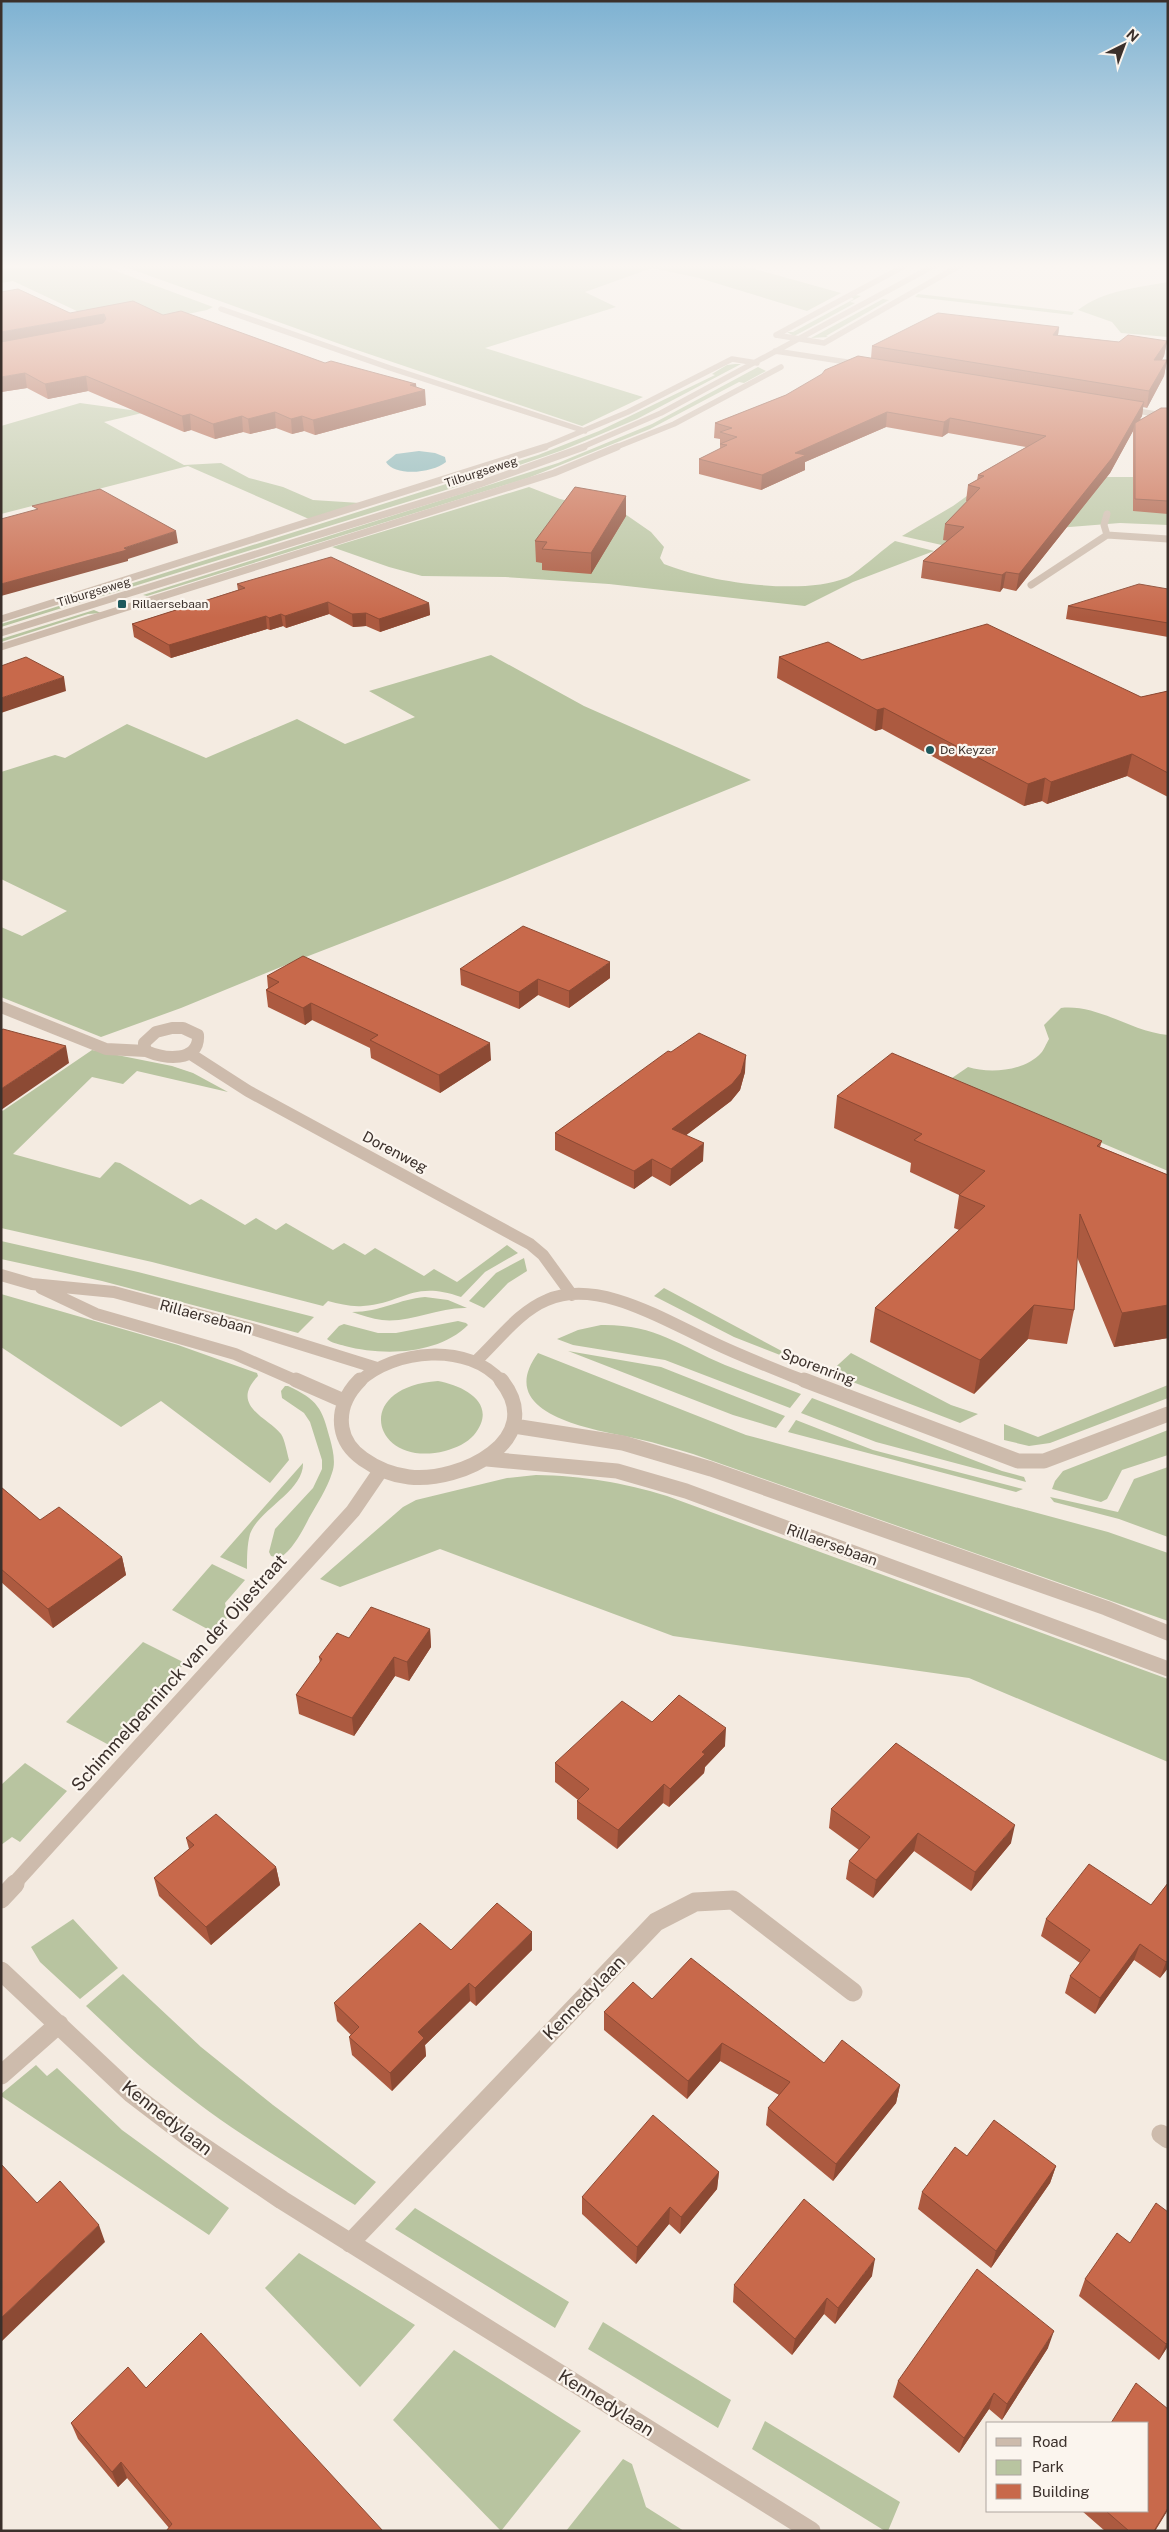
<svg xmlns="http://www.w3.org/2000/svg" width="1169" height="2532" viewBox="0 0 1169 2532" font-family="'Public Sans',sans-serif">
<rect width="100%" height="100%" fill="#f4ebe1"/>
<path fill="#b8c4a0" d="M114,263H733L841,293L807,311L699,278L652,268L585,292L616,307L485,348L643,397L582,426L351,348Z
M83,265L105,267L213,307L207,310L115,329L13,281L1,283V269Z
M1168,282V337L1121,333L1112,322L1078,310C1104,290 1137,288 1168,282Z
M918,294L1074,312L1072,315L915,297Z
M855,295L861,296L850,302L855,303L800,333L794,336L787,332H793L854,299L851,297Z
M883,299L889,300L826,336L828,337L811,338Z
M735,364H741L637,419L563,450L462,485L99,597L95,595L538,455L599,431L715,375L712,374L727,365Z
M758,367L766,371L744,383L739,382L650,429L528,478L147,596L143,595L558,463L652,424Z
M80,403L138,411L172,406L104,422L184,465L221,463L249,478L283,487L313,500L360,503L309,519L188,466L1,514V426Z
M1044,477H1168V525L1120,523L1057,528L990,556L902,536L953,506L992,478Z
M529,487L560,499L625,514L651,532L664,547L660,558L664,564C708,582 801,596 846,578C855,575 883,549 895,541L934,551L853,582L805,606L609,584L505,577L422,576L389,567L332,547Z
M91,596L94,598L1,627V624Z
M94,610L101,613L88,614L1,642V639Z
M491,655L584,706L751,780L505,880L298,960L181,1008L101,1037L1,997V927L22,936L67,911L1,879V772L55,755L65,758L127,724L206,758L297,719L345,744L415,717L369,691Z
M1061,1008C1098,1004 1132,1032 1168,1035V1171L1064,1127L933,1091L968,1067C990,1074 1025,1071 1041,1053C1044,1050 1046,1044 1049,1039L1044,1025Z
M92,1050L172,1066L193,1073L228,1092L137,1071L123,1084L92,1077L13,1154L100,1178L115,1162L120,1163L190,1205L201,1199L245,1225L256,1218L276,1230L286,1223L333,1250L344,1243L365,1255L375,1248L424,1276L434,1269L457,1282L507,1245L518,1253L485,1272L461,1297C412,1280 405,1303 363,1306C351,1307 340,1304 328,1301L323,1306L152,1262L1,1228V1112Z
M1,1241L138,1272L314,1317L298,1333L102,1281L1,1259Z
M524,1258L527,1271L508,1283L484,1308L469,1301L496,1273Z
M664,1288L793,1357L794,1358L793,1360L734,1337L654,1296Z
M1,1294L178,1345L257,1373L258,1376C229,1406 268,1417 281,1434C285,1440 287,1453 289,1460L270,1483L161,1401L121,1427L1,1347Z
M425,1297L448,1300L467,1308C438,1307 411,1323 382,1320C372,1319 362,1315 352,1312C381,1312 399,1299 425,1297Z
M458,1321L466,1323L468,1325C438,1355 383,1356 345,1346C339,1344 331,1343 327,1339L339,1326L344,1324L378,1333H396Z
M601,1325C655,1324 678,1345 725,1365C750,1375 775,1384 801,1394L790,1408L665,1360L573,1345L557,1339L578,1330Z
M568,1351L661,1367L785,1416L776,1428L733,1415Z
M538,1353L746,1435L1108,1532L1168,1553V1621L693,1454C675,1449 657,1443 638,1439C600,1430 491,1417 538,1353Z
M851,1353L951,1405L978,1414L960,1423L829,1373Z
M438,1381C465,1386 499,1404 474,1435C467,1443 456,1448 445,1451C373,1469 350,1387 438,1381Z
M1168,1385V1398L1050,1443L1029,1446L1004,1440V1424L1038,1437Z
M285,1386H288C318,1400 322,1408 330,1439C333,1450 336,1463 332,1473C327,1489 317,1504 309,1518C302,1532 293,1549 280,1558L271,1556L269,1552L275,1529L313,1488L322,1469V1460L310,1422L304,1413L282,1398L281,1391Z
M812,1398L1002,1471L1024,1477L1026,1482L876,1442L801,1413Z
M796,1420L873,1450L1023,1489L1016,1492L788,1432Z
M1168,1430V1455L1122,1470L1107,1499L1101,1502L1052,1489L1055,1481L1063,1471Z
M303,1463C304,1491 259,1509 250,1534C247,1545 247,1558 247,1569L220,1557Z
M1168,1467V1537L1119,1519L1054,1502L1050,1497L1118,1512L1134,1479Z
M536,1475C584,1476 621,1482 667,1496L1168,1679V1762L969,1678L673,1636L440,1549L340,1587L320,1579L403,1507L416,1500L507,1478Z
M212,1564L245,1580L225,1603L228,1617L213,1632L172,1610Z
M143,1642L185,1663L109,1745L66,1722Z
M25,1763L67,1791L20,1842L12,1837L1,1845V1785Z
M73,1919L118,1968L80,1999L40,1962L31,1947Z
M123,1974L201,2047L273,2105L376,2182L355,2205C289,2165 222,2125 162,2075C135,2054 111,2029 86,2006Z
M36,2065L47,2076L57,2068L122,2130L229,2208L209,2235L1,2096V2094Z
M415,2208L569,2302L555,2328L395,2229Z
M299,2253L415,2325L360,2387L265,2288Z
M603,2322L731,2400L718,2428L588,2349Z
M454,2350L581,2431L501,2531L393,2420Z
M765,2421L900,2502L888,2531H885L752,2449Z
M623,2459L632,2464L646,2507L684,2531H566Z"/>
<path fill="#7fb0b2" d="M419,451L435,453L445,457L446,462C433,473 395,477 386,462L396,454Z"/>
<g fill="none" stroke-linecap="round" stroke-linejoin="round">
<path stroke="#cdbbac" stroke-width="5.5" d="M221,309L390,368L585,431
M776,335L824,343L964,263
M776,335L910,263
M775,351L860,364
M1126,409L1168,416
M542,448L628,412L732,359L757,363
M580,448L661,413L939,263
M614,448L674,424L781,367"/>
<path stroke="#cdbbac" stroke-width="7" d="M1107,514L1104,525L1107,535
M1031,585L1107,535L1168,539
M1,619L545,447
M1,633L466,489L584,447
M1,647L554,473L617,447"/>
<path stroke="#cdbbac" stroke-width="12" d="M1,1007L106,1049L146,1051
M172,1028H183L198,1035C200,1063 164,1059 146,1051L144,1043L156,1032Z
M189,1053L248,1091L530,1244L543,1255L572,1295
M1,1275L32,1284L114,1292L255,1330L377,1368
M41,1288L96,1314L235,1354L299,1382
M475,1362C498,1341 518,1312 547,1300C599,1277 669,1323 716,1344C746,1358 777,1370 807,1382
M359,1382C394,1349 469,1342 502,1382"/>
<path stroke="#cdbbac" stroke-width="15" d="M296,1380L344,1401
M360,1380C347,1393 339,1410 342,1428C344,1441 353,1452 363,1459C377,1469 392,1475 409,1477C460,1483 549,1440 501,1380
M804,1380L1018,1461H1044L1168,1414
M514,1426L623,1443L711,1469L1106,1608L1168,1633
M487,1459L617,1471L686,1491L1168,1669
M13,1885L353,1511L381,1470"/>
<path stroke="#cdbbac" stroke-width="19" d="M1,1899L15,1884
M1,1971L132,2094L187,2136L282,2200L811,2531
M1,2075L59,2024
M1161,2134L1168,2139
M350,2243L656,1922L695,1902L733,1900L853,1992"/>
</g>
<path fill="#ac5a40" d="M70,313L163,315L325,363L416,384V387L426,405L315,435L304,431L292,434L276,428L250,434L243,432L215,439L191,430L184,432L88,391L48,399L27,388L1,392Z
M1059,327L1058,335L1119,342L1167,341L1164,356L1162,360H1167L1164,376L1147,408L1143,407L1142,416L1139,420L1168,408V514L1133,511V431L1110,473L1016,591L1003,588L1000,592L921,578L923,561L948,541L943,540L945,524L968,501H966L968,485L977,480L978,475L1026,447L948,433L942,437L886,427L805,462V470L761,490L699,474V459L720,449V439L714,438L715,423L786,395L871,358L872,346Z
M626,496V516L591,574L542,570V563L536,562L535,541Z
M237,584L429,603L430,615L380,632L366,626L353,627L329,614L286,628L283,626L270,630L267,629L171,658L134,637L132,624L238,590Z
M1168,589V637L1066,619L1068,606Z
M779,657L862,660L1141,697L1168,691V797L1127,776L1047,804L1042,801L1024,806L882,729L875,731L777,678Z
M460,969L610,978L569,1008L538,995L519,1009L461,985Z
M267,976L491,1060L440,1093L371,1058L370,1048L312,1020L305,1025L268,1007L266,990L268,988Z
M671,1052L745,1072L740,1090L731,1101L686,1135L703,1161L670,1186L652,1176L634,1189L555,1150V1133Z
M837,1096L1102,1141L1100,1147L1168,1175V1338L1114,1347L1077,1257L1074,1310L1067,1344L1028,1339L974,1394L870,1342L875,1308L959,1230L954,1228L959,1195L910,1172L911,1163L834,1128Z
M1,1487L40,1520L122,1557L126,1575L53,1628L1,1582Z
M430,1629L431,1647L409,1681L395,1676L354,1736L299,1714L296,1695L320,1663L319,1657L349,1638Z
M652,1722L725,1746L705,1767L704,1773L669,1807L663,1803L617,1849L577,1819V1801L578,1800L555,1782V1763Z
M831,1809L1011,1843L971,1891L914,1851L873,1898L846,1879L849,1861L859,1850L829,1828Z
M186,1838L276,1867L280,1885L211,1945L159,1896L154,1878L189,1849Z
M1168,1883V1968L1160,1978L1134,1960L1095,2014L1065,1993L1070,1976L1080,1963L1041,1936L1046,1919L1151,1905Z
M451,1950H532L476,2006L470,2001L425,2045L426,2056L392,2091L352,2055L349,2037L351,2035L337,2021L334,2003Z
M652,1999L824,2063L900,2085L896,2103L833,2181L766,2125L768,2108L779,2095L720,2061L687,2099L604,2030V2012Z
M967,2156L1056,2166L1050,2183L991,2268L918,2209L922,2192Z
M719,2172L717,2189L680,2234L669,2224L636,2264L582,2214V2197Z
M1130,2243L1168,2346L1159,2360L1079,2296L1085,2279Z
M872,2276L835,2324L824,2314L792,2355L733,2302L734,2285Z
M1048,2348L1002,2420L989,2409L959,2453L893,2397L898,2381Z
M146,2388L383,2531L169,2528L127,2478L118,2487L78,2439L71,2423Z
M1168,2409V2512L1167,2511L1155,2531H1105L1082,2511H1148Z"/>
<path fill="#8c4a34" d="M104,314L106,328L1,347V332Z
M1059,327L1057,342L1053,335Z
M1167,341L1164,356L1152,376L1154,360Z
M1167,360L1164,376L1147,408L1149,391Z
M25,373L27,388L1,392V377Z
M86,376L88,391L48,399L45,384Z
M416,384L417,392L425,390L426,405L315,435L313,420Z
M1144,402L1142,416L1135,428V423L1133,431L1110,473L1016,591L1019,574Z
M275,412L276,428L250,434L248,419Z
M887,412L886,427L805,462V470L761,490L762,475L795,453Z
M190,414L191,430L184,432L182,416Z
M242,416L243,432L215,439L213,424Z
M302,416L304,431L292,434L291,419Z
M950,418L948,433L942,437L944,422Z
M626,496V516L591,574V553Z
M176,531L178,543L128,559V561L1,596V584L124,548Z
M1006,572L1003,588L1000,592L1002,575Z
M328,602L329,614L286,628L285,616Z
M429,603L430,615L380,632L379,619Z
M366,613V626L353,627L352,614Z
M281,614L283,626L270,630L269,618Z
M266,616L267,629L171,658L169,645Z
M64,677L66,691L1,713V698Z
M884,708L882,729L875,731L877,710Z
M1132,754L1127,776L1047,804L1051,782Z
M1045,778L1042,801L1024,806L1028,784Z
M610,962V978L569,1008V991Z
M538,979V995L519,1009V992Z
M311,1003L312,1020L305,1025L303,1008Z
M490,1043L491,1060L440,1093L439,1075Z
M66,1046L69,1063L1,1110V1089Z
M746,1055L745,1072L740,1090L731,1101L672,1146V1129Z
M704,1143L703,1161L670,1186L671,1169Z
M652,1159V1176L634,1189V1171Z
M1034,1305L1028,1339L974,1394L980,1360Z
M1168,1305V1338L1114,1347L1122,1313Z
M122,1557L126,1575L53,1628L48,1609Z
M430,1629L431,1647L409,1681L407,1662Z
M394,1657L395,1676L354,1736L352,1718Z
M726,1728L725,1746L705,1767L704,1773L669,1807L670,1789L702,1752Z
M664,1784L663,1803L617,1849L618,1830Z
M1015,1825L1011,1843L971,1891L975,1872Z
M918,1833L914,1851L873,1898L876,1880Z
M276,1867L280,1885L211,1945L206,1927Z
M532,1932V1950L476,2006L475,1988Z
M1140,1944L1134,1960L1095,2014L1100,1998Z
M1168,1960V1968L1160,1978L1166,1962Z
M469,1983L470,2001L425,2045L426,2056L392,2091L390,2073L418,2032Z
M722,2043L720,2061L687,2099L688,2081Z
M900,2085L896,2103L833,2181L836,2164Z
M1056,2166L1050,2183L991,2268L996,2251Z
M719,2172L717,2189L680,2234L681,2217Z
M670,2207L669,2224L636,2264L637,2247Z
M99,2225L105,2242L1,2342V2318Z
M875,2259L872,2276L835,2324L838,2308Z
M827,2298L824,2314L792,2355L795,2339Z
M1054,2331L1048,2348L1002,2420L1007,2404Z
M1168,2342V2346L1159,2360L1166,2344Z
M994,2393L989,2409L959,2453L964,2438Z
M121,2462L127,2478L118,2487L112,2472Z
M1168,2508V2510L1155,2531H1154Z"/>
<path fill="#c8694b" stroke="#8c4a34" d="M18,289L70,313L133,301L163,315L181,311L325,363L331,361L416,384L410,385L425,390L313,420L302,416L291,419L275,412L248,419L242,416L213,424L190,414L182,416L86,376L45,384L25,373L1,377V342L103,323L106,319L104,314L1,332V292Z
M938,313L1059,327L1053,335L1119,342L1128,335L1167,341L1154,360H1167L1149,391L872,346Z
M858,356L1144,402L1112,458L1019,574L1006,572L1002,575L923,561L964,527L945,524L980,488L968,485L984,476L978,475L1046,436L950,418L944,422L887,412L795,453L806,455L762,475L699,459L727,445L720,444L737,437L720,432L732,428L715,423L786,395L822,374L825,370Z
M1161,408H1168V501L1135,499V423Z
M575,487L626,496L591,553L542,549L547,542L535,541Z
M100,489L176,531L124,548L127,550L1,584V519L38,509L32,506Z
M331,557L429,603L379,619L366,613L352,614L328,602L285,616L281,614L269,618L266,616L169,645L132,624L245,588L237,584Z
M1139,584L1168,589V623L1068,606Z
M987,624L1141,697L1168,691V773L1132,754L1051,782L1045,778L1028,784L884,708L877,710L779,657L828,642L862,660Z
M26,657L64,677L1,698V666Z
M523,926L610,962L569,991L538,979L519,992L460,969Z
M303,956L490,1043L439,1075L370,1040L378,1035L311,1003L303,1008L266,990L279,982L267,976Z
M3,1029L66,1046L1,1089V1030Z
M699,1033L746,1055L741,1073L732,1084L672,1129L704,1143L671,1169L652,1159L634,1171L555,1133L668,1051L671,1052Z
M892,1053L1102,1141L1097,1146L1168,1175V1305L1122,1313L1080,1214L1074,1310L1034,1305L980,1360L875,1308L985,1206L959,1195L985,1171L914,1140L922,1134L837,1096Z
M1,1487L40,1520L59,1507L122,1557L48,1609L1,1569Z
M371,1607L430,1629L407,1662L394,1657L352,1718L296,1695L322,1659L319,1657L337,1633L349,1638Z
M679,1695L726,1728L702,1752L705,1754L670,1789L664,1784L618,1830L577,1801L589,1789L555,1763L622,1701L652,1722Z
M896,1743L1015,1825L975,1872L918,1833L876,1880L849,1861L870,1837L831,1809Z
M216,1814L276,1867L206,1927L154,1878L194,1845L186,1838Z
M1089,1864L1151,1905L1168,1883V1960L1166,1962L1140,1944L1100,1998L1070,1976L1090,1950L1046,1919Z
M497,1903L532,1932L475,1988L469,1983L418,2032L424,2038L390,2073L349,2037L359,2027L334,2003L420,1923L451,1950Z
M691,1958L824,2063L842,2040L900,2085L836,2164L768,2108L790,2082L722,2043L688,2081L604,2012L633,1982L652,1999Z
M653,2115L719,2172L681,2217L670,2207L637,2247L582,2197Z
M994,2120L1056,2166L996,2251L922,2192L955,2147L967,2156Z
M1,2164L37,2203L60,2181L99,2225L1,2318Z
M804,2199L875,2259L838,2308L827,2298L795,2339L734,2285Z
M1156,2203L1168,2212V2342L1166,2344L1085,2279L1117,2233L1130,2243Z
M977,2269L1054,2331L1007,2404L994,2393L964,2438L898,2381Z
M201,2333L383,2531H166L172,2524L121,2462L112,2472L71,2423L128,2367L146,2388Z
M1136,2383L1168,2409V2508L1154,2531H1129L1106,2511H1148V2423H1111Z"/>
<linearGradient id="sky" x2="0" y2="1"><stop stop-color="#7eb2d2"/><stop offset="0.43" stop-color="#faf6f2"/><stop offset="1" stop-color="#faf6f2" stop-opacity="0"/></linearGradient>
<rect width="1169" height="618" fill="url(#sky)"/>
<g fill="#1f5a5e" stroke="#fbf5ee" stroke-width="2">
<rect x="117" y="599" width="10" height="10" rx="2.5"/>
<circle cx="930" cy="750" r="5"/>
</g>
<g text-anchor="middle" stroke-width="4.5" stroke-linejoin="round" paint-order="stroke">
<g font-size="12" fill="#3b302b" stroke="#fbf5ee">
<text transform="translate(481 472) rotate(-18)" y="4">Tilburgseweg</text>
<text transform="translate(94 592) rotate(-17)" y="4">Tilburgseweg</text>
</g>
<g font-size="12" fill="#3b302b" stroke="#fbf5ee" text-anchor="start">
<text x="132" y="608">Rillaersebaan</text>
<text x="940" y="754">De Keyzer</text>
</g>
<g font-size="15" fill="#3b302b" stroke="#fbf5ee">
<text transform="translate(395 1152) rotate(28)" y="5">Dorenweg</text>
<text transform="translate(206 1317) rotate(15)" y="5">Rillaersebaan</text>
<text transform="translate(818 1367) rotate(21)" y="5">Sporenring</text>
<text transform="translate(832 1545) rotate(20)" y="5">Rillaersebaan</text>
</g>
<g font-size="18" fill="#3b302b" stroke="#fbf5ee">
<text transform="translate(179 1673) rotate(-48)" y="6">Schimmelpenninck van der Oijestraat</text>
<text transform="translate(584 1998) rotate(-46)" y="6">Kennedylaan</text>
<text transform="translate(167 2118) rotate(38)" y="6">Kennedylaan</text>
<text transform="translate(606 2403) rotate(32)" y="6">Kennedylaan</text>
</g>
</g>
<rect width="1169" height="2532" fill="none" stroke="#3b302b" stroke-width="5"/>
<rect x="986" y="2422" width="162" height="90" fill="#fbf5ee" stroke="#aea6a0"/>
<rect x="996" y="2438" width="25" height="8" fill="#cdbbac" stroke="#aea6a0"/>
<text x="1032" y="2447" font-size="15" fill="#3b302b">Road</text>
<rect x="996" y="2460" width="25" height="15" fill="#b8c4a0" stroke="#aea6a0"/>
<text x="1032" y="2472" font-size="15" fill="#3b302b">Park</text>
<rect x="996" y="2484" width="25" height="15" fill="#c8694b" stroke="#aea6a0"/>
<text x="1032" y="2497" font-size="15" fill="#3b302b">Building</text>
<g transform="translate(1124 45) rotate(42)" stroke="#fbf5ee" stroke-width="4" paint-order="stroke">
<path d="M0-4L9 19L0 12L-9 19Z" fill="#3b302b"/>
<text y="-8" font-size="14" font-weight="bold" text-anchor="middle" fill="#3b302b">N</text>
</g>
</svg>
